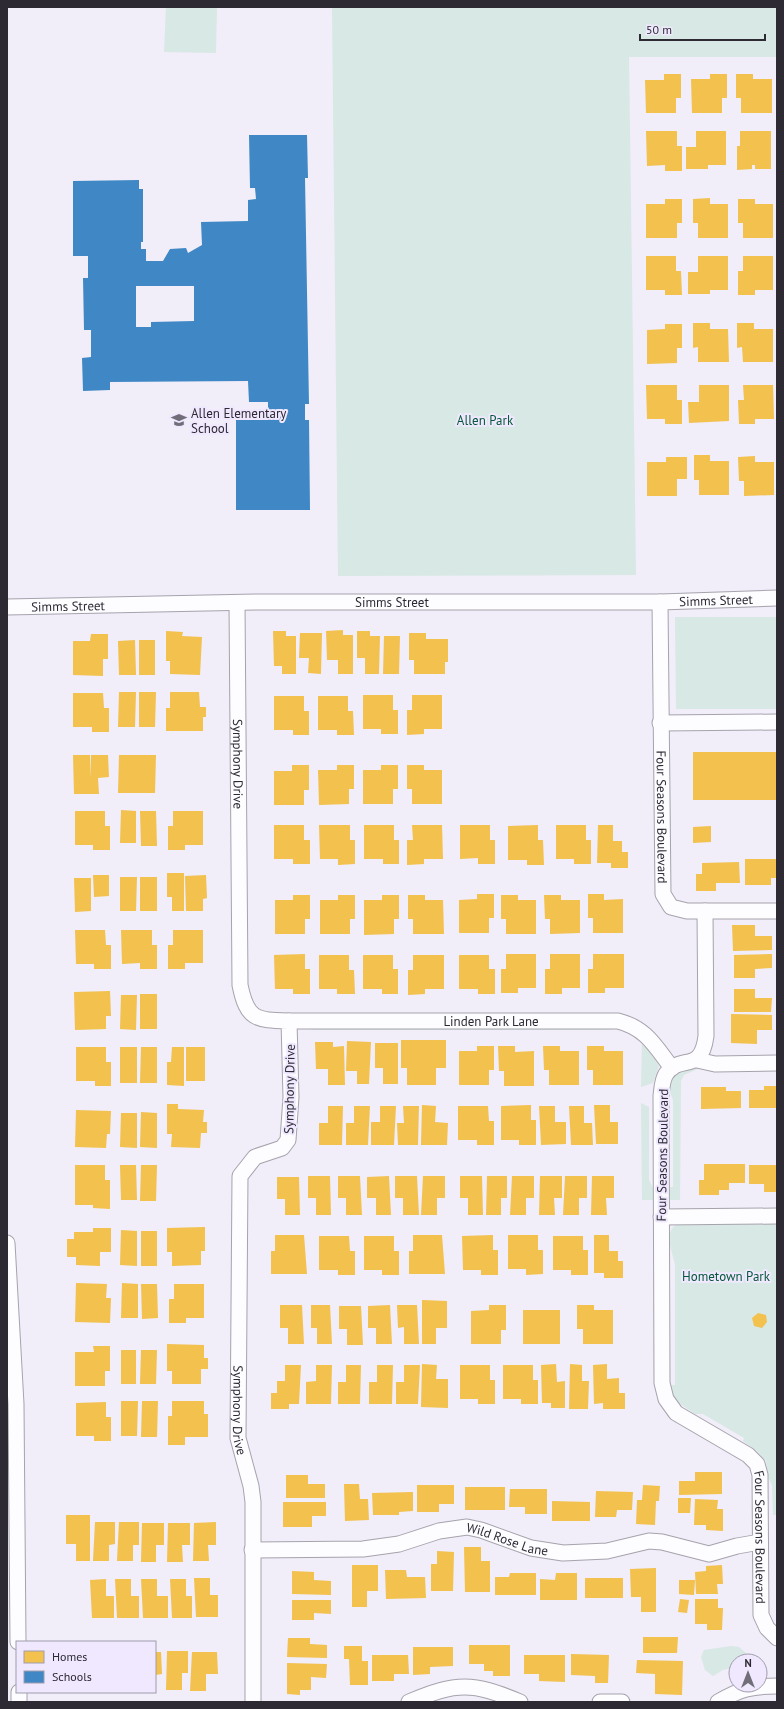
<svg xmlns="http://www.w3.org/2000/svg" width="784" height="1709" viewBox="0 0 784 1709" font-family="'PT Sans',sans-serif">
<rect width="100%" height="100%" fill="#f1edf9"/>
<path fill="#d8e8e4" d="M166,7H217L216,53L164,52Z
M332,7H777V57H629L636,575L338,576Z
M675,617H777V709H676Z
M612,1026L611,1030H310L313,1028Z
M642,1042L655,1057L659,1066L653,1083L641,1087Z
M700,1068L684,1075L681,1081L680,1200H669V1187H673V1100C672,1096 669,1092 669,1088C669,1070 687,1069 700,1068Z
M641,1103L649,1107V1180L653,1188V1200H642Z
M678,1224H777V1515H773L772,1485L768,1477L766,1461L757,1451L743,1441L744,1438L703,1414H695L673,1399L671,1385H675V1265C673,1253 662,1231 678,1224Z
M731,1646L739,1647L746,1653V1661H736V1667L723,1670L713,1676L705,1670L701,1657L704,1650Z"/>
<path fill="#f2c14e" d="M664,74H681V98H676V113H646L645,80H664Z
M710,74H727V98H722V113H692L691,79H710Z
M736,74H753V79H772V113H741V98H736Z
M646,131H677V146H682V171H665V165L647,166Z
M696,131H726V165H708V169H686V147H696Z
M740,131H771V169H755V165H752V169L737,170V146H740Z
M710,198V204H728V238H698V223H693V199Z
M665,199H682V223H677V238H646V204H665Z
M738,199H755V204H773V238H743V223H738Z
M646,256H676V271H681L682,295H665V290H646Z
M698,256H728V290H710V294H688V272H698Z
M743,256H773V290H755V295H738V271H743Z
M693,323H710V329H728L729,362H698V347L693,348Z
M737,323H754V329H773V362H743L742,347L737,348Z
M665,324H682V348H677V363L647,364V330L665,329Z
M646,385H677V400H682V424H665V419H647Z
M699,385H729V421L689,423L688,402H699Z
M743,385H773L774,419H755V424H739L738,400H744Z
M694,455H710V461H729V495H699V480H694Z
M755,456V462H774V495L744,496V481H739L738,457Z
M666,457H687V479H677V496H647V462H666Z
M343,630V635H353V674H338V660H327L326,631Z
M166,631L183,632L182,636L202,637L200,675L170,674V661H166Z
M273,631H286V636H296V674H282V666H274Z
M357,631H370V636H380L379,674H365V658H357Z
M300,633H322L321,674L308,673L309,658H299Z
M409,633H426V639H448V662H445V674H414V660H409Z
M91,634H108V659H103V676L73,675V641H90Z
M384,636H400L399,674H383Z
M135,640L136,675H119L118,641Z
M139,640H155V675H139Z
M119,692H136L135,727H118Z
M139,692H156L155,727H139Z
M170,692H199L200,707H206V717H203V731H166V708H170Z
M73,693H103L104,708H109V732H92V727H73Z
M363,695H393V710H398V734H381V729H363Z
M412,695H442V729H424V734L407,735V710H412Z
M274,696H304V711H309V735H293V730H274Z
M318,696H348V711H353L354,735H337V730H318Z
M693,752H777V800H693Z
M73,755H90V779L91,755H108L109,777L98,778L99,794H74Z
M119,755H156L155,793H118Z
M292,765H309V790H304V805H274V771H292Z
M337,765H354V789H349V804L319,805L318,770H337Z
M381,765H398V789H393V804H363V770H381Z
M407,765H424V770H442V804H412V789H407Z
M121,810L136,811V843H120Z
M75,811H105V826H110V850H93V845H75Z
M140,811H156L157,846H141Z
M173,811H203V845H185V850H168V826H173Z
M274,825H304V840H310V864H293V859H274Z
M319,825H350V840H355V864L338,865V859H320Z
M364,825H394V840H399V864H383V859H364Z
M412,825H442L443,859H424V864L407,865V840H413Z
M460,825H490V840H495V864H478V858L460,859Z
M538,825V840H543L544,865H527V860H508V826Z
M556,825H586V840H591V864H574V859H556Z
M598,825H613V841H622V852H628V868H611V863H597Z
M711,826V842L693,843V827Z
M745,859H777V878H771V885H745Z
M739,862L740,883H716V891H696V874H702V863Z
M167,873H184V911H172V897H167Z
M93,875H109V896L94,897Z
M206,875L207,898L203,899V911H186L185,876Z
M120,877H137L136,911H120Z
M140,877H157V911H140Z
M74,878H91V911L75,912Z
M477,894H494V918H489V933H459V900L477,899Z
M588,894H604V900L623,899V933H593V918H588Z
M293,895H310V919H305V934H275V900H293Z
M338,895H355V919H350V934H320V900H338Z
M382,895H399V919H394V934L364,935V900H382Z
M408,895H425V900H443L444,934H413V919H408Z
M501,895H518V900H536V934H506V919H501Z
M544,895H561V900H580V933L550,934V919H545Z
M732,925H755V936H772V950L733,951Z
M75,930H105L106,945H111V969H94V964H76Z
M121,930H152V945H157V969H140V963L122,964Z
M173,930H203V963H185V969H168V945H173Z
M305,954V969H310V994H293V989H275L274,955Z
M506,954H536V988H518V993H501V969H506Z
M550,954H580V988H562V994H545V969H550Z
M593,954H624V988H605V993H588V969H593Z
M772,954V968L755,969V978H734V955Z
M319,955H349V970H354L355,994H337V989H319Z
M363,955H393V969H398V994H382V989H363Z
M413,955H444V989H425V994L408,995V970H413Z
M459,955H489V969H495V994H478V989H459Z
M734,989H755V998H772L771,1012H734Z
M110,991L111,1016H106V1029L75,1030L74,992Z
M140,994H157V1029H140Z
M121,995H137L136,1030L120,1029Z
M731,1014L772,1015V1030H757V1044L731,1043Z
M401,1040H446V1068H436V1085H407V1068H401Z
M347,1041L371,1042L369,1084H357V1071H346Z
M315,1042H333V1047L344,1046L345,1085H328V1069H316Z
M375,1043H398V1084H383V1068H375Z
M477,1046H494V1070H489V1085H459V1051H477Z
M498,1046H515V1052L534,1051V1086H504V1071H499Z
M543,1046H560V1051H579V1085H549V1070H544Z
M587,1046H604V1051H623V1085H593V1070H587Z
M76,1047H106V1062H111V1086H95V1081H76Z
M120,1047H137V1083H120Z
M141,1047H157V1083H140Z
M172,1047H184V1086L167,1085V1062H171Z
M186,1047H205V1081H186Z
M764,1086H777V1108H749V1090H764Z
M701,1087H726V1091H741V1108L701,1109Z
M167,1104H178V1109L204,1110L203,1122H207V1133H201L200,1148L171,1147L172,1134H167Z
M422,1105L436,1106L435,1122L448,1123L447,1145H421Z
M531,1105V1120H536V1145H519V1140H501V1106Z
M594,1105H610V1122H618V1144H596Z
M328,1106H343L342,1145H319V1123H328Z
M354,1106H370L368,1145H346V1123H354Z
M380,1106H396L394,1145H371V1122H380Z
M403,1106H419L418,1145H398L397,1123H404Z
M458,1106H488L489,1121H494V1145H477V1140H458Z
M539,1106H555V1122H566V1144L541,1145Z
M569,1106H584V1123H592L593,1145H571Z
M76,1110L111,1111L110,1134H107L106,1148L75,1147Z
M141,1112L157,1113V1148L140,1147Z
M121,1113H137V1148L120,1147Z
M704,1164H745V1183H729V1190H719V1195H699V1180H704Z
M75,1165H105V1180H110V1209L93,1208V1205H75Z
M120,1165H136L137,1200H121Z
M141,1165H157L156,1201H140Z
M749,1165H777V1192H764V1184H749Z
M308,1176H330L331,1215H316V1198H308Z
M338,1176H360L362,1215H346V1198H338Z
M389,1176L391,1215H376V1198H367V1177Z
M395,1176H417L419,1215H403V1198H395Z
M423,1176H445V1198H437V1215H421Z
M460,1176H482L483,1215H468V1198H460Z
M487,1176H507V1198H501V1215H486Z
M512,1176H534V1198H526V1215H510Z
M540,1176H562V1198H554L555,1215H539Z
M565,1176H587V1198H579V1215H563Z
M592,1176H614V1198H606L607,1215H591Z
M277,1177H299L300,1215H285V1199H277Z
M205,1227V1251H201V1265L172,1266V1252H167V1228Z
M93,1228H111V1252H100V1266L76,1265V1257H67V1239H74V1232H93Z
M121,1230L137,1231V1266L120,1265Z
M141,1231H157V1266H141Z
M275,1235H304L307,1274H271V1251H275Z
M413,1235H442L445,1274H409V1251H413Z
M493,1235V1250H498V1275H481V1270H463L462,1236Z
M508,1235H538V1250H543V1274L526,1275V1269H508Z
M594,1235H609V1251H618V1261H623V1278H604V1273H594Z
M319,1236H349L350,1251H355V1275H338V1270H319Z
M364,1236H394V1251H399V1275H382V1270H364Z
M553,1236H583V1250H588V1275H571V1270H553Z
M76,1283L107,1284L106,1298H111L110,1323L75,1322Z
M122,1283L138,1284V1318H121Z
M141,1284H157L158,1318L142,1319Z
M174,1284H204V1318H186V1323H169V1299H174Z
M422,1300L447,1301V1328H436V1344H422Z
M280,1305H302L304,1344H288V1328H280Z
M311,1305H330L332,1344H317V1328H311Z
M390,1305L392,1344H376V1328H368V1306Z
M397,1305H417L419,1344H404V1327L398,1328Z
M489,1305H506V1330H501V1344H471V1311L489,1310Z
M577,1305H594V1310H613V1344H583V1329H577Z
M339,1306H361L363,1345H347V1329H339Z
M523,1310H560V1344H523Z
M758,1313L766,1315L767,1322L762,1328L754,1326L752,1318Z
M167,1344L204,1345V1358H208V1369H201V1384H172V1371H167Z
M93,1346H110V1371H105V1386H75V1352H94Z
M121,1350H136V1384H121Z
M141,1350H157L156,1384H140Z
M422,1364L437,1365L436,1379H448V1408L421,1407Z
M556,1364L557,1382L565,1381V1408H551V1403H542L541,1365Z
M570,1364L582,1365V1381H589L588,1409H569Z
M607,1364V1379L619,1378V1393H625V1409H603V1403L594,1404L593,1365Z
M285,1365H301L299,1404H289V1409H271V1393H277V1381H285Z
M316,1365H332L331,1404H306V1382L316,1381Z
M346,1365H361L360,1404H338V1382H346Z
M377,1365H393L392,1404H369V1382H377Z
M404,1365H420L418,1404H396V1382H404Z
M460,1365H490V1380H495V1404H478V1399H460Z
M503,1365H533V1380H538V1404H521V1399H503Z
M121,1401H138L137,1436H121Z
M142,1401H158L157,1437H141Z
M172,1401H204V1414H208V1437H185V1445H168V1416H172Z
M106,1402V1417H111V1441H94V1436H76V1403Z
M695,1472H722V1494L679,1495V1481H695Z
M286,1475H308V1484H325V1498H286Z
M344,1484H359L360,1499H368L369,1520L345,1521Z
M417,1485H454V1504H439V1512H417Z
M643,1485L660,1486L659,1501H656L655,1525L636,1524L637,1500H642Z
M465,1487H505V1510H465Z
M510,1489H547V1514H525V1507H509Z
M596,1491L633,1492L632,1510H617L616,1517H595Z
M413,1492V1511L399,1512V1515H373L372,1493Z
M678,1498H691L690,1513H678Z
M695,1499L718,1500L717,1509H723V1531L706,1530V1525H694Z
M552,1501L590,1502V1521H552Z
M283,1502H326V1516H312V1527H283Z
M66,1515H90V1561H76V1544H66Z
M95,1522H115V1544L109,1545V1561H93Z
M119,1522H139V1545H133V1561H117Z
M216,1522V1545H208L209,1561H193L194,1523Z
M142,1523H164V1545H156V1562H141Z
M168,1523H190V1545H182L183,1562H167Z
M464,1547H481V1561H490V1592H465Z
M437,1551L454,1552L453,1591H431V1564H437Z
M352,1565H378V1591H367V1607H352Z
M722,1565L723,1584H717L718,1594H696L695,1572L706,1571V1566Z
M656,1568V1612H641V1597H631L630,1569Z
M385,1570H406L407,1577H425L426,1598L386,1599Z
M292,1571L314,1572V1580L331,1581V1595L292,1594Z
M510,1573H536V1595H495V1577H509Z
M556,1573H577V1600H540V1579L555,1580Z
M194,1578H210V1595H218V1617H196Z
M585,1578H623V1598H585Z
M106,1579V1596H114V1618H92L90,1580Z
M115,1579H131V1596H139V1618H117Z
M141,1579H157V1596H168V1618H143Z
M170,1579H186V1596H192V1618H172Z
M679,1580H695L694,1595L679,1594Z
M680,1599L689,1600L687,1613L678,1612Z
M695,1599H718V1608H723L722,1630H707V1624H695Z
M292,1600H331V1614L314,1613V1620H292Z
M643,1637H678L677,1653H643Z
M288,1638H310V1644L327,1645V1658L287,1657Z
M469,1645H510V1676H493V1671H484V1664H469Z
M344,1646H362V1661H368V1685H350L349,1659H344Z
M413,1647H453V1666L430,1667V1674L413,1675Z
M167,1651H188V1673H182V1690H166Z
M155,1652H161L162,1674L155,1675Z
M192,1652H217L218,1674H206V1691H190Z
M571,1654L609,1655L608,1683H595V1676L571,1675Z
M372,1655H408L409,1674H394V1681H372Z
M524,1655H565V1682L539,1681V1674H524Z
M637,1660L683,1661L682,1695L655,1694V1674L636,1673Z
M287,1663L327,1664L326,1678L311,1677V1690H300V1695L287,1694Z"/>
<path fill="#3f88c5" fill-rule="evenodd" d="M249,135H307L308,178H305L309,404H305V420H309L310,510H236V420H268V402H249L248,381L110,382V390L83,391L82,358L91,357V330H84L83,278H88V256H73V181L139,180V189H143V242H141V249H146V261H163L170,249L186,248L188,253L202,245L201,222L248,221V200L256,199L255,188H250ZM136,286H194V321L151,322V327H136Z"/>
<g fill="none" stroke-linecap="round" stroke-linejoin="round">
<g stroke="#a6a3ad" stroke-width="17">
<g id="minor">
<path id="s1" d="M660,602L663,894L671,907L687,911H705L706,1036C701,1075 680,1053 666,1074C662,1080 662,1088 661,1096L662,1383L666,1399L676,1413L748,1455L757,1464L760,1475L761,1615L767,1628L777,1638"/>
<path id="s2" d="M237,603L240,985C247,1020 256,1020 289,1021L291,1097L288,1140L282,1148L255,1157L240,1176L238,1438L251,1486L253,1502V1702"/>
<path id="s3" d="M7,607L260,602H660L777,598"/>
<path d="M660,723L777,722"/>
<path d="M705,911H777"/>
<path id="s4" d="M289,1021H618C646,1028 655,1046 672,1068"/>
<path d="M697,1060L715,1064L777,1063"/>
<path d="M661,1217L777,1216"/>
<path d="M7,1243L16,1404L18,1642"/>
<path id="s5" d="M252,1550L363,1549L399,1544L439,1531L467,1527L481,1530L531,1548L563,1553L607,1551L649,1541L662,1542L709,1554L737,1546L760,1542"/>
<path d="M19,1692V1702"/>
<path d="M409,1702C457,1682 472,1682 520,1702"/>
<path d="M600,1702H622"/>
<path d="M718,1702C740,1689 752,1686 777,1686"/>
</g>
</g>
<use href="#minor" stroke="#fdfcfe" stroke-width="15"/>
</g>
<defs>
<g id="school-bare" transform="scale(1.2)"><path d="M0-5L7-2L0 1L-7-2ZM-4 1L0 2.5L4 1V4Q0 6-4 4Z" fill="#726e79" stroke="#efe8fe" stroke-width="2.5" paint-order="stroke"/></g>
</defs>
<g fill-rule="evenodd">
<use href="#school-bare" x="179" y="420"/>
</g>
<g text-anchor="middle" stroke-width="4" stroke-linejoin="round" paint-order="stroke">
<g font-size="13" fill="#2d2a34" stroke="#efe8fe" text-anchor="start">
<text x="191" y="418">Allen Elementary<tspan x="191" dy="15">School</tspan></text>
</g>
<g font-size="13" fill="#065839" stroke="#efe8fe">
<text x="485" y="425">Allen Park</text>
<text x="726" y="1281">Hometown Park</text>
</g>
<g font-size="13" fill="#2d2a34" stroke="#efe8fe">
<text dy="5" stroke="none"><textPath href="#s3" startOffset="709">Simms Street</textPath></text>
<text dy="5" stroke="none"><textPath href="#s3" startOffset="385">Simms Street</textPath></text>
<text dy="5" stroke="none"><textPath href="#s3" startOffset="61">Simms Street</textPath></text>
<text dy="5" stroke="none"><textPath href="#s2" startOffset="161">Symphony Drive</textPath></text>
<text dy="5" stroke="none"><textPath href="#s1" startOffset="215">Four Seasons Boulevard</textPath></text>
<text dy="5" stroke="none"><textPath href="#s4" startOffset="202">Linden Park Lane</textPath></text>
<text transform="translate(289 1089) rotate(-89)" y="5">Symphony Drive</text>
<text transform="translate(662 1155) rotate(-89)" y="5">Four Seasons Boulevard</text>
<text dy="5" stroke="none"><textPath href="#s2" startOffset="868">Symphony Drive</textPath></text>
<text dy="5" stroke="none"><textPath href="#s1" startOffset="1040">Four Seasons Boulevard</textPath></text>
<text dy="5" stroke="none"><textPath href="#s5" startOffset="260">Wild Rose Lane</textPath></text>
</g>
</g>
<rect width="784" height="1709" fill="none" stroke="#2d2a34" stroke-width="16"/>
<rect x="16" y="1641" width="140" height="52" fill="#efe8fe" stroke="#a19cad"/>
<rect x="24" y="1651" width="20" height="12" fill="#f2c14e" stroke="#a19cad"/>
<text x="52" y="1661" font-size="12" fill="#2d2a34">Homes</text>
<rect x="24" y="1671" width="20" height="12" fill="#3f88c5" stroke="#a19cad"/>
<text x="52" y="1681" font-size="12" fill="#2d2a34">Schools</text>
<g transform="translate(748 1673)"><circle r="19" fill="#efe8fe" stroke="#a19cad"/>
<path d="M0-3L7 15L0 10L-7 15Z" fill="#726e79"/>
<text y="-6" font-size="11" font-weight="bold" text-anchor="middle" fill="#2d2a34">N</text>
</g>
<path d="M640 34v6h125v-6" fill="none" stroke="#2d2a34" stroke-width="2"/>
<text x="646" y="34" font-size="12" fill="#2d2a34" stroke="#efe8fe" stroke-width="3" paint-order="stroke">50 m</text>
</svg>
